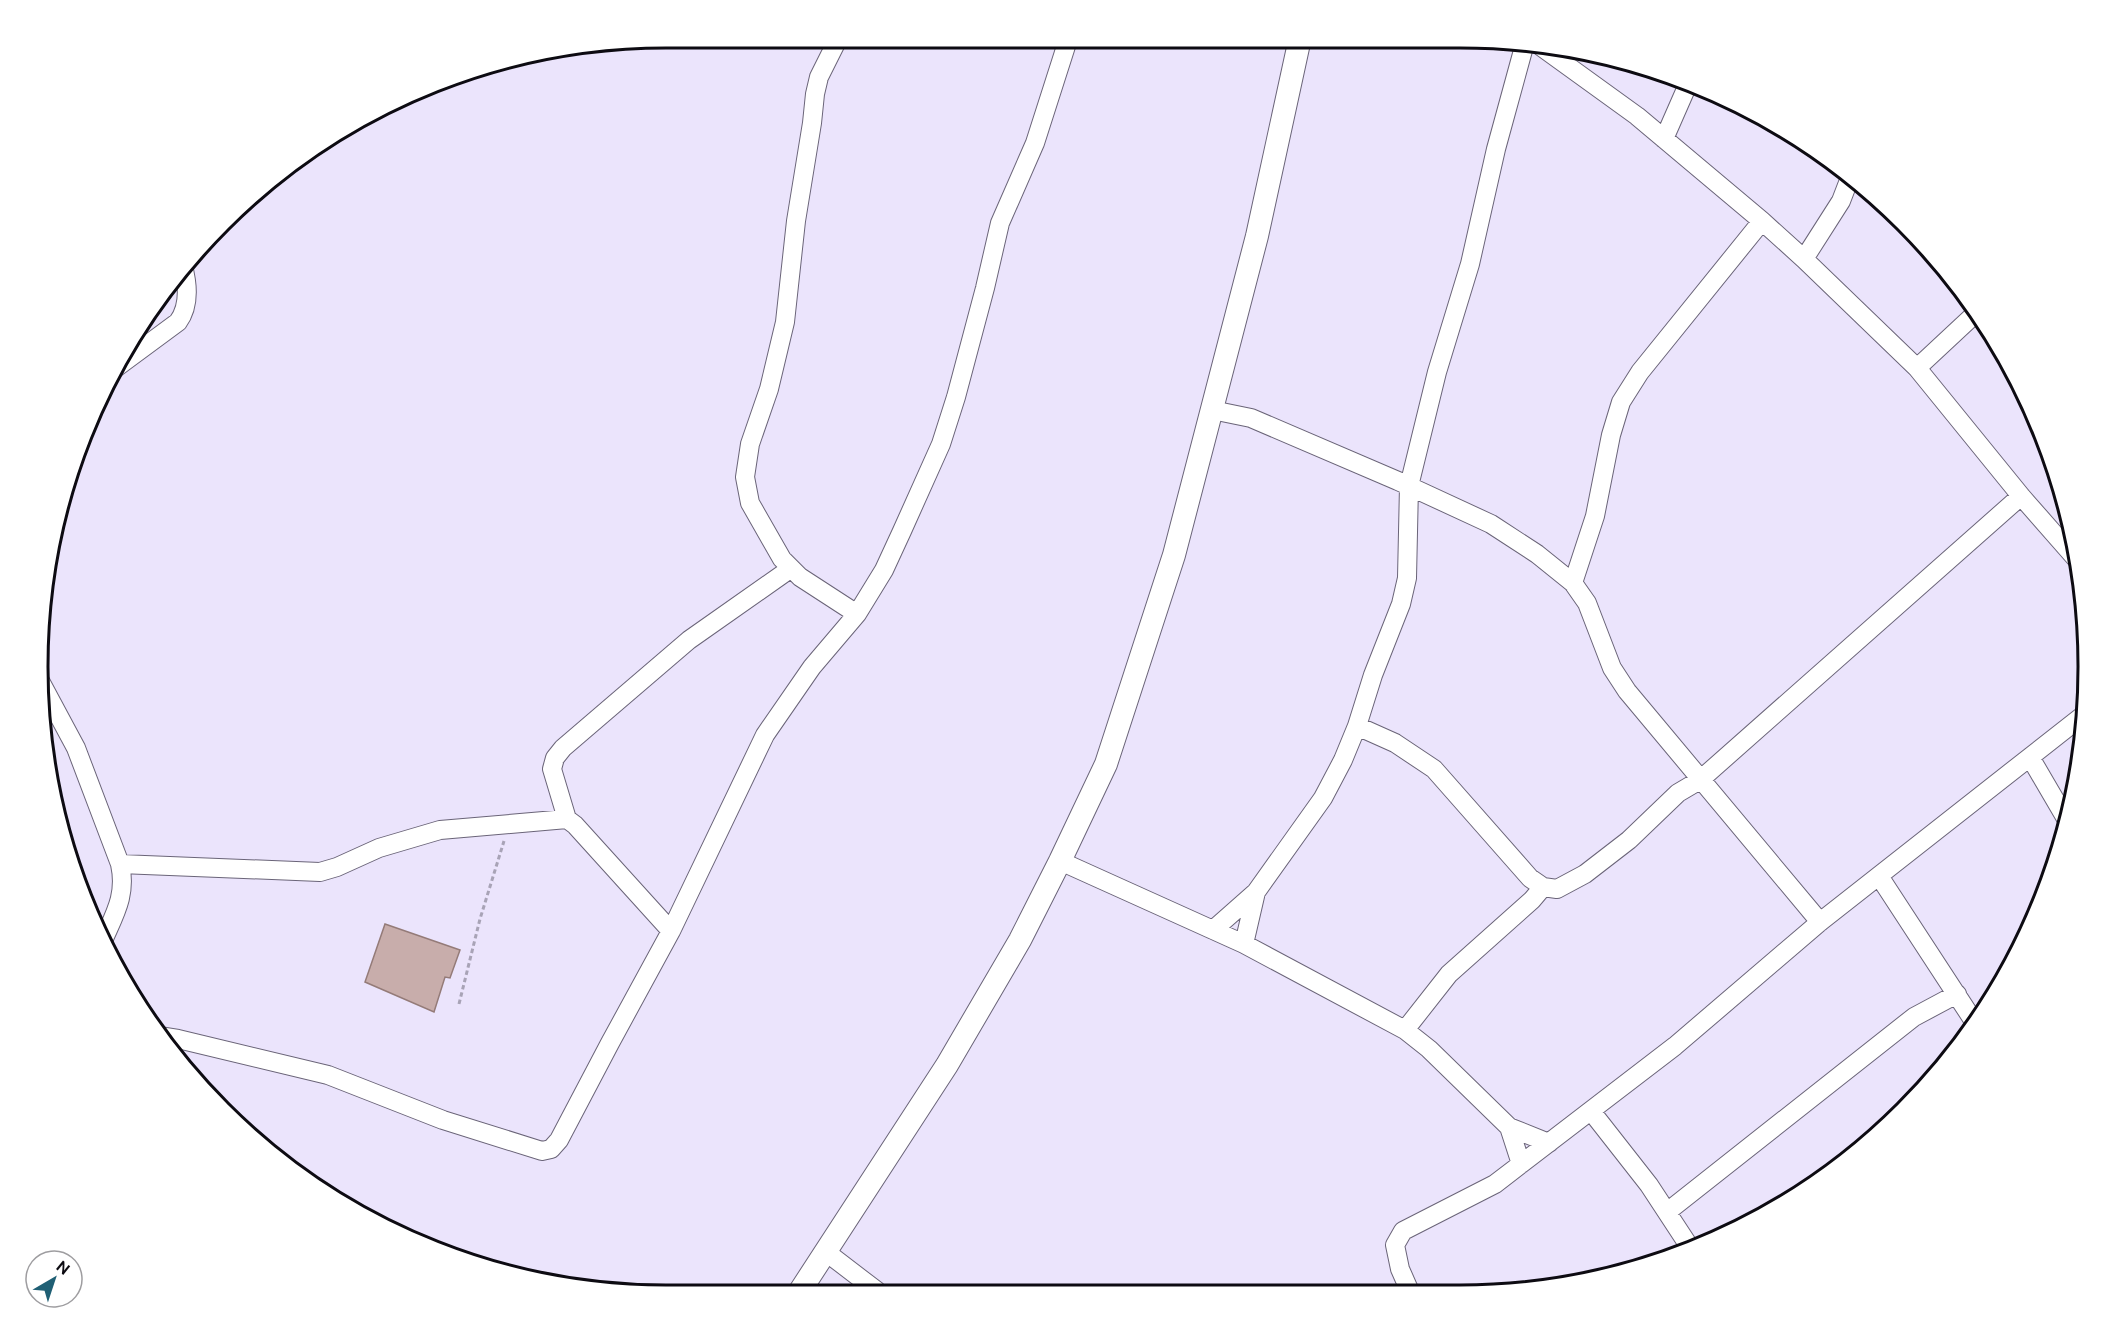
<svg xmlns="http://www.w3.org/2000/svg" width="2126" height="1333" viewBox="0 0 2126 1333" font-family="Ubuntu,sans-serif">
<rect width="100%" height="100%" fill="#ebe4fc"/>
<path fill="#c8adab" stroke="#947b78" stroke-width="1.5" d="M385,924L460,950L450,978L445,977L434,1012L365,982Z"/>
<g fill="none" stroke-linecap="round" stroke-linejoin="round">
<g stroke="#6a6478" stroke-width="20">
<path id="minor" d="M836,43L819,77L815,94L812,123L796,221L785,322L769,389L750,444L745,477L750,503L782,559L800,577L857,614
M1536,43L1637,116L1762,221L1804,259L1917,368L2021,496L2078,561
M1664,139L1689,82
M1804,259L1841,201L1851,175
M1917,368L1976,313
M113,370L178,322C190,306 188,285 183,266
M1212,410L1251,418L1398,481L1491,524L1537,554L1573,583L1587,603L1612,668L1627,691L1820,922
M1573,583L1595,516L1611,435L1621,402L1640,372L1762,221
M39,679L76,748L120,864C127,896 114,915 102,943
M1357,726L1395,743L1434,769L1530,878L1543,887L1557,889L1585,874L1629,840L1678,793L1700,780L2021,496
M2030,757L2068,822
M1060,861L1244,944L1405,1030L1429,1049L1509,1127L1549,1143
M120,864L320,872L337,867L379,848L440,830L567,819
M1879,876L1975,1023
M1213,930L1256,892L1323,798L1343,760L1357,726L1373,675L1401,604L1407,578L1409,486L1437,372L1470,264L1496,149L1525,43
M671,931L575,825L567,819L552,769L555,758L563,748L689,640L790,569
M1244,944L1256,892
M1405,1030L1449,974L1532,900L1543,887
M159,1036L178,1039L328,1075L443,1120L542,1151L551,1149L559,1140L610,1043L671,931L765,735L812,667L857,614L884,570L902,531L941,444L956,397L985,288L1000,223L1035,143L1067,43
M1591,1111L1649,1185L1691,1249
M1509,1127L1521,1164
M1667,1212L1914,1017L1957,994
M826,1252L877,1291
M1411,1294L1400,1269L1395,1245L1403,1231L1495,1184L1675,1046L1820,922L2086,713"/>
</g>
<g stroke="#6a6478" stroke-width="24">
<path id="tertiary" d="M800,1291L947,1065L1020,940L1060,861L1106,764L1174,555L1257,236L1299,43"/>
</g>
<path stroke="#a8a3b6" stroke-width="3" stroke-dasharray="4.5 3" stroke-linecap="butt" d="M459,1004L480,919L504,841"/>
<use href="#minor" stroke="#fff" stroke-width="18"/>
<use href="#tertiary" stroke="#fff" stroke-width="22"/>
</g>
<path d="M0 0H2126V1333H0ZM666 48H1460A618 618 0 0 1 2078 666V667A618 618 0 0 1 1460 1285H666A618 618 0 0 1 48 667V666A618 618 0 0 1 666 48Z" fill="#fff" fill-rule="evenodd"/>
<path fill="none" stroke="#0d0b12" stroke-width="3" d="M666 48H1460A618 618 0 0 1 2078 666V667A618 618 0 0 1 1460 1285H666A618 618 0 0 1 48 667V666A618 618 0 0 1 666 48Z"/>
<g transform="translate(54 1279) rotate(39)"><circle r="28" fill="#ffffff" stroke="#9e9da0" stroke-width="1.5"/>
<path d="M0-4.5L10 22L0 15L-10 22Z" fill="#1f5f74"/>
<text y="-9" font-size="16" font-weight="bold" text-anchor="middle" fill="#0d0b12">N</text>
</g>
</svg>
